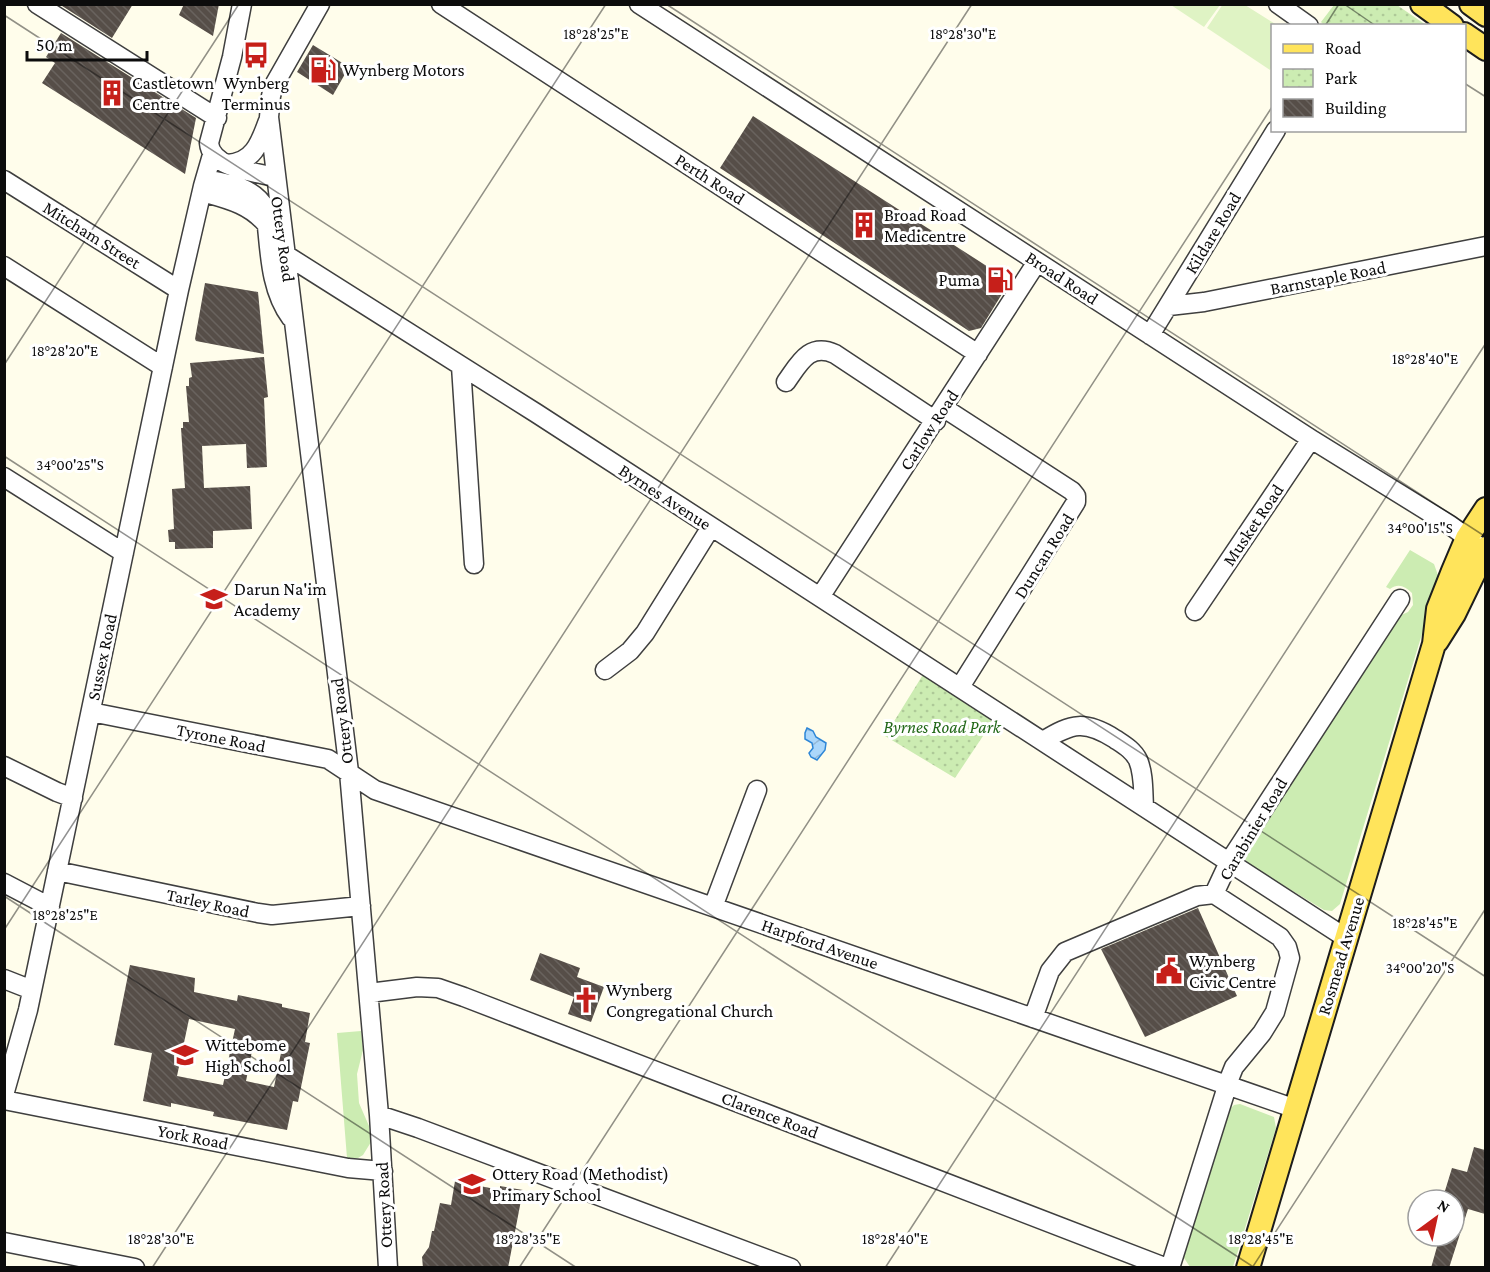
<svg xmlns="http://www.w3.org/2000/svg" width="1490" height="1272" viewBox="0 0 1490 1272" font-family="'Crimson Pro',serif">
<defs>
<pattern id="park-dots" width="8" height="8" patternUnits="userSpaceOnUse" patternTransform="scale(1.5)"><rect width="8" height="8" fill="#ccecb2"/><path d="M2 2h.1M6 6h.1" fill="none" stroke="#aec998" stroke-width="1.8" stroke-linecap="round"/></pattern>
<pattern id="water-waves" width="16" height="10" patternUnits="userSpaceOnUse" patternTransform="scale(1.5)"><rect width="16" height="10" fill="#abd7fb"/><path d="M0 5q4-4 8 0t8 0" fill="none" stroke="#92b7d6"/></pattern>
<pattern id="building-back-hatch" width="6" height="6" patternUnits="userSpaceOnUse" patternTransform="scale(1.5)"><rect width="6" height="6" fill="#564e48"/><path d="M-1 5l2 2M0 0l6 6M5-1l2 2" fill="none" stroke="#69635e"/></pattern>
</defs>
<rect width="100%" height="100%" fill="#fffdeb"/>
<path fill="#ccecb2" d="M1410,550L1434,564L1439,578L1340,904L1332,911L1324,910L1248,864L1245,859L1244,852L1397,617L1408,612L1413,605L1412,593C1405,586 1398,583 1390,589L1386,587Z
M361,1031L363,1050L357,1074L359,1103L369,1126L371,1142L363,1155L358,1158H347L337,1033Z
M1240,1104L1274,1117L1276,1128L1233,1267H1190L1184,1258V1252L1228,1111L1234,1105Z"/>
<path fill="url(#park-dots)" d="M1397,5L1426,25L1325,26L1321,22L1334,5Z
M924,673L995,718L955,778L885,736Z"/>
<path fill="#dff3c4" d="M1223,4L1245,5L1277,25L1272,26V66L1270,70L1207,28Z
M1171,5H1220L1204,27Z"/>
<path fill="url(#water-waves)" stroke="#2d86d7" stroke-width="1.5" d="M807,728L813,731L816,737L826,743L825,750L817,760L811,757L809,753L813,748L812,743L805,739V733Z"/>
<path fill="url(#building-back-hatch)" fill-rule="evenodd" d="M59,4H133L112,38Z
M184,4H219L213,36L179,15Z
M61,33L196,118L185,174L42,83L55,63L46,57Z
M313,45L349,67L333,95L297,72Z
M753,116L1010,281L981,328L969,331L720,168Z
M205,283L258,292L264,354L196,341L195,339Z
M264,357L268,397L264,398L267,467L247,468L246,444L202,446L204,488L250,486L252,529L213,531V548L175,549V542H169L168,530L174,529L172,489L185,488L181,428H183V422H189L186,386H189V378L192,377L190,363Z
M1198,908L1237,996L1145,1037L1101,949Z
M540,953L580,968L577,977L604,987L591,1022L568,1014L574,997L530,980Z
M130,965L195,978L194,992L237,1001L238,995L282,1004V1007L310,1013L305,1042L310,1043L298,1102L293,1101L287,1130L213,1116L214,1112L171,1103V1107L143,1101L152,1053L114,1045ZM189,1019L235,1029L223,1085L177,1076ZM254,1041L282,1048L274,1087L246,1081Z
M1474,1147L1485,1150V1214L1468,1209L1449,1268H1431L1440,1236H1454V1200H1451L1452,1197L1444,1194L1452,1168L1467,1172Z
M455,1181L500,1190V1186L523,1190L508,1268H423L422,1257L429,1247L432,1231H434L440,1203L451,1205Z"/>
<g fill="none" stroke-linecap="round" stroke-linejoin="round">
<g stroke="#3f3f3f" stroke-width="21">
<path id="minor" d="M37,4L217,118
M242,4L232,57L209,143C211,168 254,172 275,177
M320,4L274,85L271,96L269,117L349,772L379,1115L388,1268
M441,4L978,354
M639,4L1311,439L1450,525L1477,545
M1278,4L1309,26
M227,164C253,163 260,143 268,121
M205,179C227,183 254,187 265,208C270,245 268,287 291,318
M4,180L179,290
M202,192C227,199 250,204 267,225
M286,255L536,413L1346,938
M4,266L163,367
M1169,306L1204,302L1486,246
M1150,335L1276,130
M461,366L474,564
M786,382C799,364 809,342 835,354L936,421
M944,408L1072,491L1076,496V502L960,687
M4,477L124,553
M820,597L1037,262
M1195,611L1311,439
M605,670L630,651L645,633L711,527
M91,712L328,759L375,790L1296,1109
M1043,741C1072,723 1085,720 1115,739C1124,745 1133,750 1138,760C1144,774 1143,792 1144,806
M4,766L57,792L73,798
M57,871L258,913L272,915L361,906
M4,883L50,907
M713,907L757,790
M4,979L32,990
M369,993L417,987L438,988L464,997L1167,1268
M1033,1018L1050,971L1065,952L1197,896L1214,894L1229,862L1400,599
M4,1095L28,1010L179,290L203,186L212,155
M4,1100L348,1168L383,1171
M379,1115L418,1128L791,1268
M4,1242L135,1268
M1170,1268L1230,1077L1234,1067L1262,1033L1275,1012L1290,958L1287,947L1280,937L1214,894"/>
</g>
<g stroke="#1d1d1d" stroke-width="26">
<path id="major" d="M1422,4L1452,26
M1471,4L1486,15
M1464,34L1486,49
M1437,641L1454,614L1486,548
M1248,1268L1434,644L1438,609L1453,571L1467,538L1486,509"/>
</g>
<use href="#minor" stroke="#fff" stroke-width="18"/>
<use href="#major" stroke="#ffe45b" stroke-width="22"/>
</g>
<path fill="none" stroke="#0c0c0c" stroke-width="1.5" stroke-opacity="0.45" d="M666,4L1486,537M1344,4L1376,26M4,15L1486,977M1325,26L1339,4M1464,83L1486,97M4,365L239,4M4,456L1255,1268M4,896L577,1268M4,930L606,4M152,1268L972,4M519,1268L1272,107M885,1268L1486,343M1252,1268L1486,908"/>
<defs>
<g id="bus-bare" transform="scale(2.07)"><path d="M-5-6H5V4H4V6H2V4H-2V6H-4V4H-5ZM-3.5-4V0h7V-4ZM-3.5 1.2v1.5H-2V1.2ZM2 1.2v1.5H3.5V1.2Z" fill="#c61f1a" stroke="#fff" stroke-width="2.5" paint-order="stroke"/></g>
<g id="fuel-bare" transform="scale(2.07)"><path d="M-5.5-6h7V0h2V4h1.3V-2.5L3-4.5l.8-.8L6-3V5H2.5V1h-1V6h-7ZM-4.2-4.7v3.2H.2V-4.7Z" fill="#c61f1a" stroke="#fff" stroke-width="2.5" paint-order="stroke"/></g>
<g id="building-bare" transform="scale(2.07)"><path d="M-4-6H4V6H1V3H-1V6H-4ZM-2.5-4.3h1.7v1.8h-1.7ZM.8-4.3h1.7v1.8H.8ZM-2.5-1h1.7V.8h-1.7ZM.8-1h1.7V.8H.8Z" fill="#c61f1a" stroke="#fff" stroke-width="2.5" paint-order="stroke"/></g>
<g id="school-bare" transform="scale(2.07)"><path d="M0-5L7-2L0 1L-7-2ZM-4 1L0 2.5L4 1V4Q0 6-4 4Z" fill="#c61f1a" stroke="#fff" stroke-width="2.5" paint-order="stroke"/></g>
<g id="civic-bare" transform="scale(2.07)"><path d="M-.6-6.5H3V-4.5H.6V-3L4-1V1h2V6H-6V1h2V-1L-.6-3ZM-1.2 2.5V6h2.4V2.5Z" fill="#c61f1a" stroke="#fff" stroke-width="2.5" paint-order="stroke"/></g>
<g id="church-bare" transform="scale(2.07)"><path d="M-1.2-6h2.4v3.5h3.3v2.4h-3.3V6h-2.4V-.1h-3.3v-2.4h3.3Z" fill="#c61f1a" stroke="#fff" stroke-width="2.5" paint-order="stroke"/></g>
</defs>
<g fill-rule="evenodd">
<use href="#bus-bare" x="256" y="55"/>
<use href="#fuel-bare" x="323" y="70"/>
<use href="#building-bare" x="112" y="93"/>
<use href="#building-bare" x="864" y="225"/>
<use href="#fuel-bare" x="1000" y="280"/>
<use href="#school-bare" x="214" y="599"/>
<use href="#civic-bare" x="1169" y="971"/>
<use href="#church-bare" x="586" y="1000"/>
<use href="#school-bare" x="185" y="1055"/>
<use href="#school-bare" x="472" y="1184"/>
</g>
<g text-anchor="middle" stroke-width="6" stroke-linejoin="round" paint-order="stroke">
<g font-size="18" fill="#0c0c0c" stroke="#fff" text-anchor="start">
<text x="343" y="76">Wynberg Motors</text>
<text x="132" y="89">Castletown<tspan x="132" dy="21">Centre</tspan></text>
<text x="256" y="89" text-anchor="middle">Wynberg<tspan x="256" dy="21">Terminus</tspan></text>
<text x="884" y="221">Broad Road<tspan x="884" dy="21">Medicentre</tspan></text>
<text x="980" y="286" text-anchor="end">Puma</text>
<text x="234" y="595">Darun Na'im<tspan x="234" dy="21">Academy</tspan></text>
<text x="1189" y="967">Wynberg<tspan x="1189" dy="21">Civic Centre</tspan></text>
<text x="606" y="996">Wynberg<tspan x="606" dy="21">Congregational Church</tspan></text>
<text x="205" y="1051">Wittebome<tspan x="205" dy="21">High School</tspan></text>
<text x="492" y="1180">Ottery Road (Methodist)<tspan x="492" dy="21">Primary School</tspan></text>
</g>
<g font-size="18" fill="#0c0c0c" stroke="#fff">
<text transform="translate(710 179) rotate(33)" y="6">Perth Road</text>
<text transform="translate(1213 233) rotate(-59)" y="6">Kildare Road</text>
<text transform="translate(92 235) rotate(32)" y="6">Mitcham Street</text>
<text transform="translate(283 239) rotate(82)" y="6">Ottery Road</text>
<text transform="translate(1062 278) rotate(33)" y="6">Broad Road</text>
<text transform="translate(1328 278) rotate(-11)" y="6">Barnstaple Road</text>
<text transform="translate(929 430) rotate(-57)" y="6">Carlow Road</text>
<text transform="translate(665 497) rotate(33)" y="6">Byrnes Avenue</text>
<text transform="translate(1253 525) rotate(-56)" y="6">Musket Road</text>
<text transform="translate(1044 556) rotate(-58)" y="6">Duncan Road</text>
<text transform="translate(102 657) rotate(-78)" y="6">Sussex Road</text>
<text transform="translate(342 721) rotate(-97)" y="6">Ottery Road</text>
<text transform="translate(221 738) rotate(11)" y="6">Tyrone Road</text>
<text transform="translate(1253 829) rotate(-59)" y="6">Carabinier Road</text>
<text transform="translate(208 903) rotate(12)" y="6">Tarley Road</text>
<text transform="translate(820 944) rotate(19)" y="6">Harpford Avenue</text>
<text transform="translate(1341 956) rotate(-73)" y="6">Rosmead Avenue</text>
<text transform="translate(770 1115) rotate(21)" y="6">Clarence Road</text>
<text transform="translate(193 1137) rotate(11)" y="6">York Road</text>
<text transform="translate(384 1205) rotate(-93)" y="6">Ottery Road</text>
</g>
<g font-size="18" font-style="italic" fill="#226818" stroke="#fff">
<text x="942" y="733">Byrnes Road Park</text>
</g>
</g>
<g font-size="15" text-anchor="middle" fill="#0c0c0c" stroke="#fff" stroke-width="6" stroke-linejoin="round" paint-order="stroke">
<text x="596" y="39">18°28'25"E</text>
<text x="963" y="39">18°28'30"E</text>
<text x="65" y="356">18°28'20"E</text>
<text x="1425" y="364">18°28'40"E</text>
<text x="70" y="470">34°00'25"S</text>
<text x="1420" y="533">34°00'15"S</text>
<text x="65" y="920">18°28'25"E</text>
<text x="1425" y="928">18°28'45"E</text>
<text x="1420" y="973">34°00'20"S</text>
<text x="161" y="1244">18°28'30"E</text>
<text x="528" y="1244">18°28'35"E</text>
<text x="895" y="1244">18°28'40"E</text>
<text x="1261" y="1244">18°28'45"E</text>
</g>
<rect width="1490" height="1272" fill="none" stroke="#0c0c0c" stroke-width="12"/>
<rect x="1271" y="24" width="195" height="108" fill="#ffffff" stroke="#9e9e9e" stroke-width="1.5"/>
<rect x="1283" y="44" width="30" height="9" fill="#ffe45b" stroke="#9e9e9e" stroke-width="1.5"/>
<text x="1325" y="54" font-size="18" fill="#0c0c0c">Road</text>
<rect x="1283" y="69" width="30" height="18" fill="url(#park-dots)" stroke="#9e9e9e" stroke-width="1.5"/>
<text x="1325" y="84" font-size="18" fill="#0c0c0c">Park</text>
<rect x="1283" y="99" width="30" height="18" fill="url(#building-back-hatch)" stroke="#9e9e9e" stroke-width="1.5"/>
<text x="1325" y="114" font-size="18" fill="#0c0c0c">Building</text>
<g transform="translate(1436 1218) rotate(33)"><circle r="28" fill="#ffffff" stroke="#9e9e9e" stroke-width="1.5"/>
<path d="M0-4.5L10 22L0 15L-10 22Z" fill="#c61f1a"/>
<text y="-9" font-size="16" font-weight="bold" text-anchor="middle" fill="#0c0c0c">N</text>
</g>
<path d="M27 51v9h120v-9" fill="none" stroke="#0c0c0c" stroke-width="3"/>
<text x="36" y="51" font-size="18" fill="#0c0c0c" stroke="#ffffff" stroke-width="4.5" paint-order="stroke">50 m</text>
</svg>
